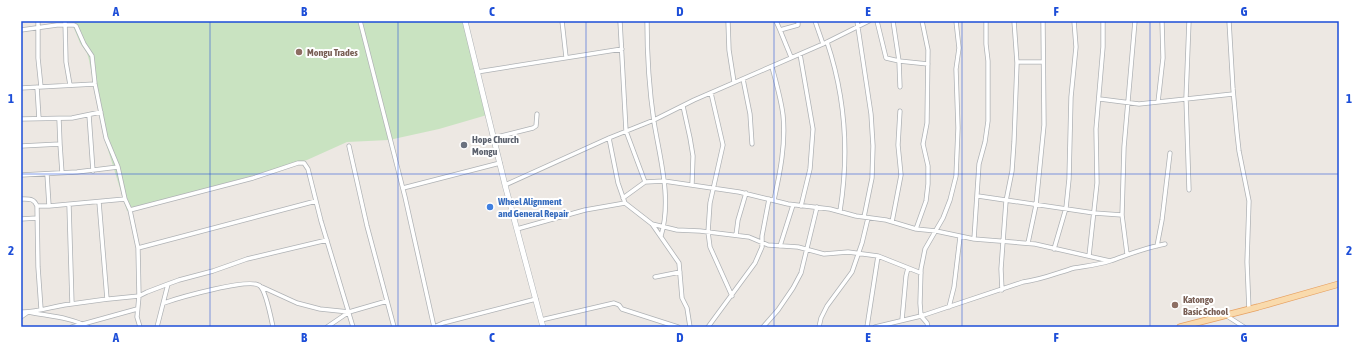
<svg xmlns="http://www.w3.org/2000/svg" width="1360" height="348" viewBox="0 0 1360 348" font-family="'Asap Condensed',sans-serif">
<rect width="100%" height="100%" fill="#ede8e3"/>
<path fill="#c9e3c1" d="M71,21H464L487,115L439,129L389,140L347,142L307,160L127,211L104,137L89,60L87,53L80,43Z"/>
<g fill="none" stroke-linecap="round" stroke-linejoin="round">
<g stroke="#afb2b5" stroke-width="5">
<path id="minor" d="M38,21V58L41,87
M65,21L66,62L70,85
M360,21L405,197L434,327
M562,21L566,57
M620,21L626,131L645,182
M647,21C647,55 649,88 654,122C660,159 672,199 661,236
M728,21L729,50L734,82
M776,21L780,30
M815,21L823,44
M857,21L871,114L873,146L872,178L864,217
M877,21L886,58L899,61L928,64
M893,21L899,61L900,87
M1229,21L1233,89L1237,133L1239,151L1249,201L1247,262L1249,310
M21,30L57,25H74L76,26L84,44L92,56L95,84L106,138L118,167L125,199L130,210L138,248L139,296L137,317L140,327
M827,42C845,96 849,155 840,211
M800,54L813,129L810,169L801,206
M791,57L780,30L798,25V21
M1017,62H1043
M772,67C776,82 781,99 783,115C786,143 780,173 774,200
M477,72L622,49
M743,79L750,114L752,144
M37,87L39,119
M21,88L95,84
M711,93L723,145L710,203L708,232L710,247L732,296
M1100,99L1139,104L1233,94
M1158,102L1163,58L1162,21
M683,106L690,138L693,156L692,185
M89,115L93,171
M21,119L72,118L101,112
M59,119L60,144L62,173
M493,138L533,128L536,126L537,114
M609,138L618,183L625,203L652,224L679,263L682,298L687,308L690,327
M21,146L60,144
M349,146L367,226L394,327
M47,174L49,206L125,199
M21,175L77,172L118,167
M505,185L609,138L654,120L694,100L823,44L869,21
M403,188L500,163
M1189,190L1186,98L1189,21
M978,196L1094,213L1122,215L1124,147L1135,21
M623,198L645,182L664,181L739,192L788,204L830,209L856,216L886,220L916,229L936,231L974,239L1035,244L1110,261
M21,199C29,199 34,198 37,206L38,267L41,309
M99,202L107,299
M69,205L72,304
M37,206H49
M130,210L253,178L298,163H304L308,169L321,221L353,327
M1122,215L1127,254
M21,219L37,218
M892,222L901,175L898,145L900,111
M652,224L677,230L700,231L749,237L768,245L798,247L824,254L848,252L878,256L921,273
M517,229L585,210L625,203
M916,229L926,201L928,184V166L923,144L927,123L928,50L922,21
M736,235L738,220L746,193
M974,239L979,164L985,142L988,121V61L986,44V21
M1028,243L1036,205L1044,125L1043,21
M780,246L793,205
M1157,246L1162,220L1170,153
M138,248L316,201
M1054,249L1066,208L1069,179L1071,97L1076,47L1074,21
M1089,256L1097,183L1096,129L1103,47V21
M655,277L680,272
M262,287L297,303L320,309L349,312
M1002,290L1001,269L1006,201L1012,171L1014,142L1017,63L1014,21
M164,303C178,298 251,277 260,286C266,291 271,318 273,327
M949,307L954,287L960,237
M21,312C32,313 52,307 64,305C89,301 114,298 139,296L147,292L168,284
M1227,316L1244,327
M21,317L28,312C47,316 71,317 88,327
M541,320L614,303L619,305L622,309L678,327
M902,320L906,276L908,268
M72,327L137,309
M157,327L168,284L179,280L213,271L247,259L327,240
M327,327L349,312L387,301
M434,327L443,323L536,299
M708,327L755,263L762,247V236L769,199
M763,327L778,310L793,288L801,273L817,207
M819,327L821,318L827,306L852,272L862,243L868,218
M867,327L878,256
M875,327L921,316L1023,282C1041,280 1057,273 1074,268C1085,266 1098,265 1110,261C1130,254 1144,248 1165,244
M928,327L927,323L921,316L920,303L921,269L925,249L943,218L950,200L956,176L958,128L956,69L959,48L956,21"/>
</g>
<g stroke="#b0b4b7" stroke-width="6">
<path id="secondary" d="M465,21L505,185L543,327"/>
</g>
<g stroke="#e7a162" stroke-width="7">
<path id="primary" d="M1180,327L1258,307L1339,284"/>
</g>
<use href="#minor" stroke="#fff" stroke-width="3.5"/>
<use href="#secondary" stroke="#fff" stroke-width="5"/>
<use href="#primary" stroke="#f9daac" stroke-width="5.5"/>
</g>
<path fill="none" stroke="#1d4ed8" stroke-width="1" stroke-opacity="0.55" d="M210,21V327M398,21V327M586,21V327M774,21V327M962,21V327M1150,21V327M21,174H1339"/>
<g fill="#8d6e63" stroke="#fff" stroke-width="1.5">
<circle cx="299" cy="52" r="4"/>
<circle cx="1175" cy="305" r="4"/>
</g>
<circle fill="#6b7280" stroke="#fff" stroke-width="1.5" cx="464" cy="145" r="4"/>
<circle fill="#3f7fe0" stroke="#fff" stroke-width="1.5" cx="490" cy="207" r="4"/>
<g text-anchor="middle" stroke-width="4" stroke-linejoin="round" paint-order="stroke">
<g font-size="10" font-weight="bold" fill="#785e54" stroke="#fff" text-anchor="start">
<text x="307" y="56">Mongu Trades</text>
<text x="1183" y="303">Katongo<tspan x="1183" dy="12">Basic School</tspan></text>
</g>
<g font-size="10" font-weight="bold" fill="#5b616d" stroke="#fff" text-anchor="start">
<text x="472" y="143">Hope Church<tspan x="472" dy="12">Mongu</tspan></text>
</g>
<g font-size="10" font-weight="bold" fill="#366cbe" stroke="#fff" text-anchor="start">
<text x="498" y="205">Wheel Alignment<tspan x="498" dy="12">and General Repair</tspan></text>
</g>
</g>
<rect width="1360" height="348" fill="none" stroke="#ffffff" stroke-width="44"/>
<rect x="22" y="22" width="1316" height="304" fill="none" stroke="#1d4ed8" stroke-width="1.5"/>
<g font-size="13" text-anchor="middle" font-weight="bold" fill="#1d4ed8">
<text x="116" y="16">A</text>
<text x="304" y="16">B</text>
<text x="492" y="16">C</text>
<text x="680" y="16">D</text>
<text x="868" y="16">E</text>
<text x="1056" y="16">F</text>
<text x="1244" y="16">G</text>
<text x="11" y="103">1</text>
<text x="1349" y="103">1</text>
<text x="11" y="255">2</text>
<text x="1349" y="255">2</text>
<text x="116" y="342">A</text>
<text x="304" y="342">B</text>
<text x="492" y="342">C</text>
<text x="680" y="342">D</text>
<text x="868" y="342">E</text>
<text x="1056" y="342">F</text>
<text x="1244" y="342">G</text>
</g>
</svg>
